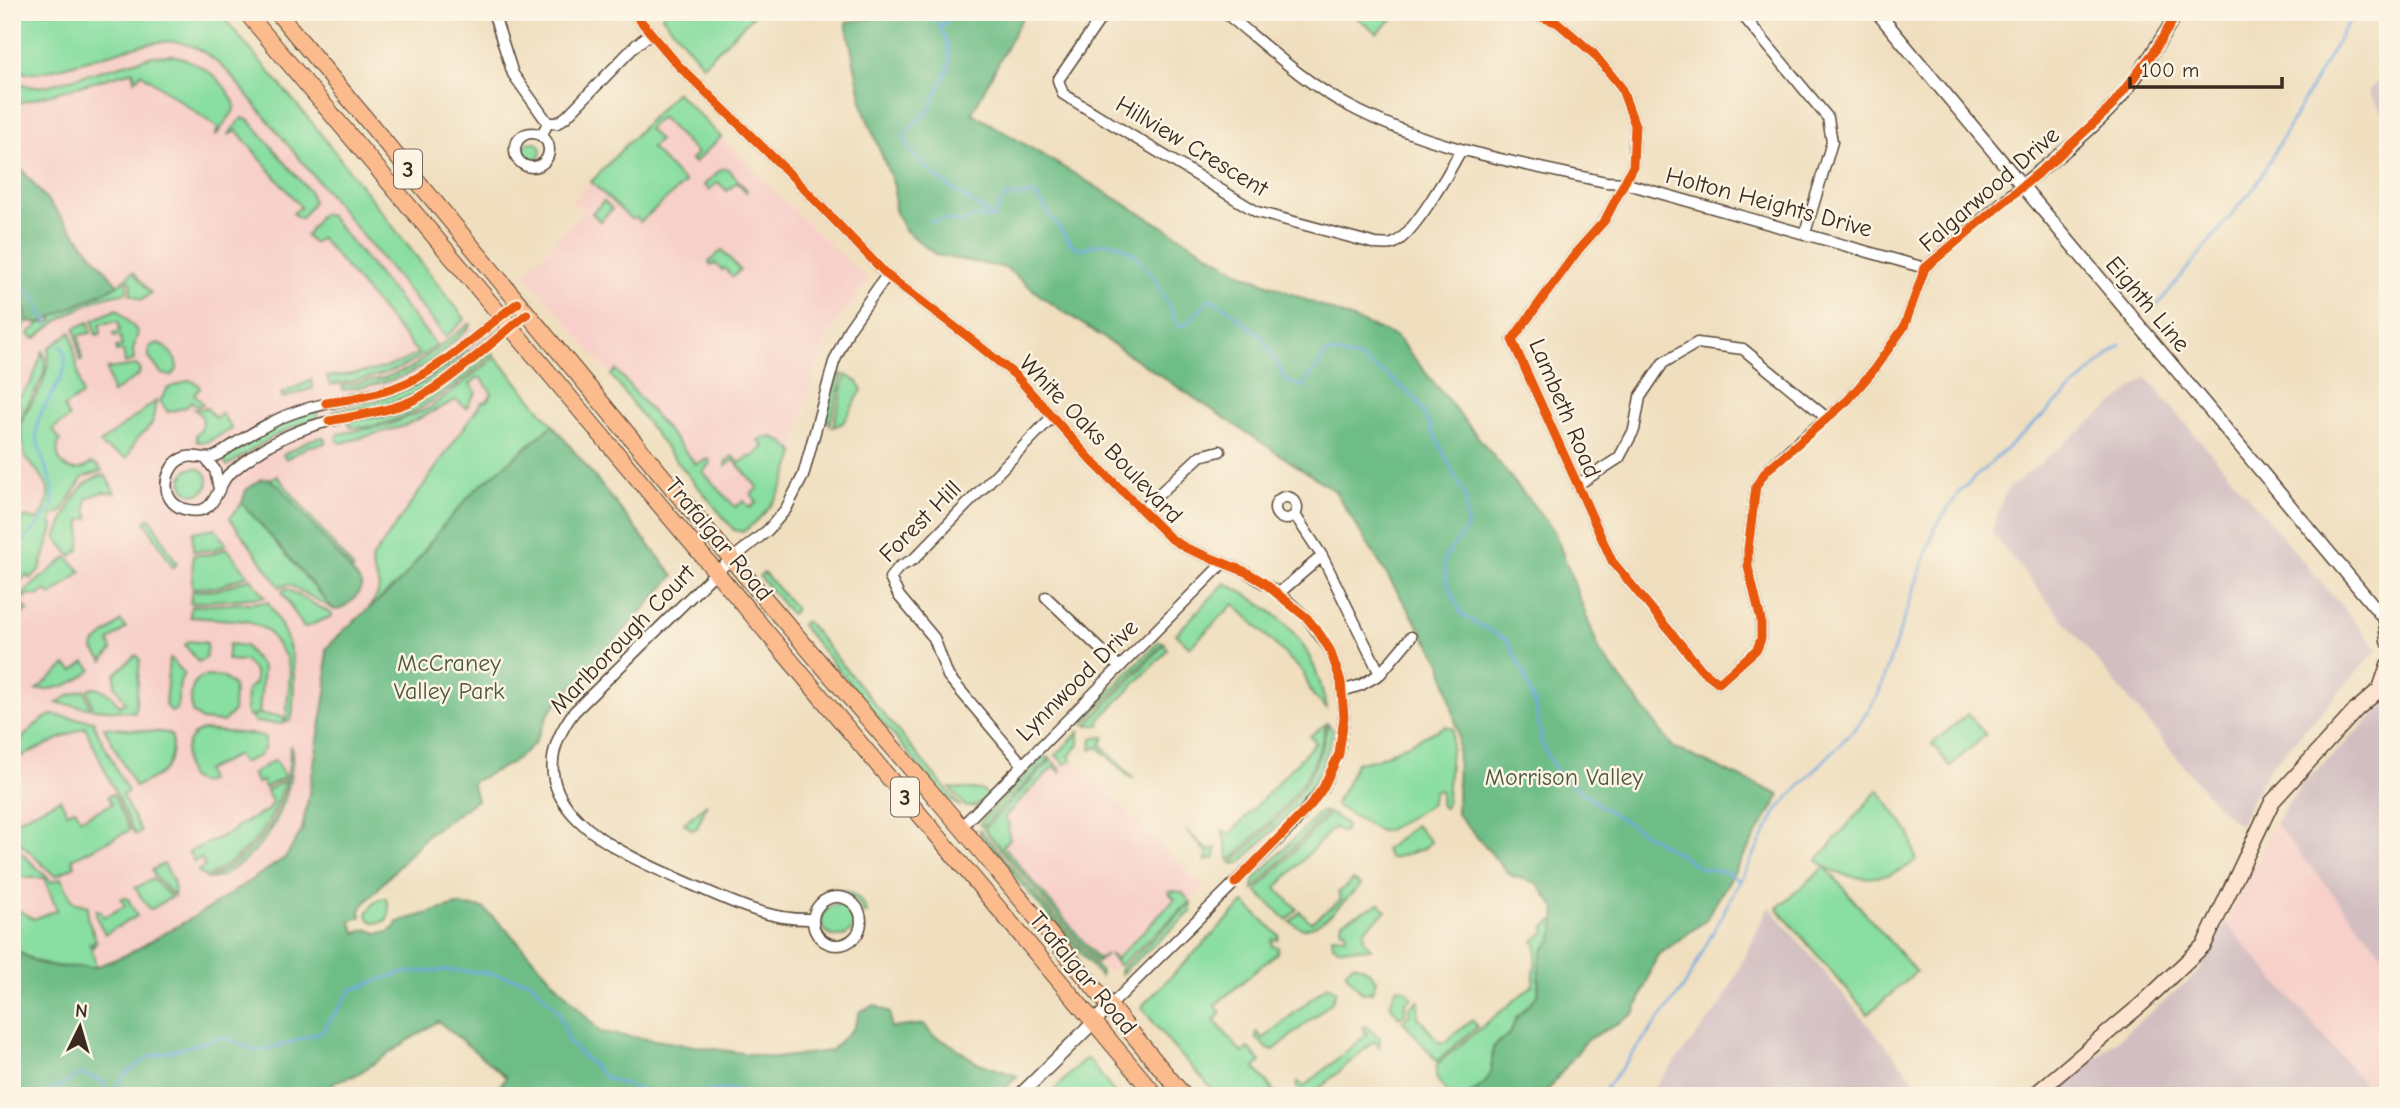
<svg xmlns="http://www.w3.org/2000/svg" width="2400" height="1108" viewBox="0 0 2400 1108" font-family="'Comic Neue',sans-serif">
<rect width="100%" height="100%" fill="#fcf5e5"/>
<filter id="ink" filterUnits="userSpaceOnUse"><feTurbulence type="fractalNoise" baseFrequency=".0143" numOctaves="2"/><feDisplacementMap in="SourceGraphic" scale="14" xChannelSelector="R" yChannelSelector="G"/><feConvolveMatrix kernelMatrix="1 2 1 2 8 2 1 2 1" color-interpolation-filters="sRGB"/></filter>
<filter id="wash" filterUnits="userSpaceOnUse"><feTurbulence type="fractalNoise" baseFrequency=".00686" numOctaves="4" result="noise"/><feDisplacementMap in="SourceGraphic" scale="28" xChannelSelector="R" yChannelSelector="G"/><feGaussianBlur stdDeviation="1.57" result="paint"/><feColorMatrix in="noise" values="0 0 0 0 0 0 0 0 0 0 0 0 0 0 0 0 0 1.4 0 .05"/><feComposite in="paint" operator="in"/></filter>
<g filter="url(#wash)">
<rect width="100%" height="100%" fill="#f0dfbf"/>
<path fill="#f7d0c9" d="M12,12H219L313,124L465,319L553,425L475,490L442,527L403,579L342,632L326,649L327,686L308,799L302,830L286,857L209,908L128,954L96,967L36,963L12,948Z
M676,92L793,210L868,280L827,335L802,415L788,479L743,532L734,530L728,523L669,452L611,375L525,273L584,212L572,202Z
M1062,750L1205,888L1112,970H1105L1097,963L984,829Z
M2275,823L2388,961V1096H2375L2226,923Z"/>
<path fill="#d2bec1" d="M2388,71V121L2368,91Z
M2146,377L2378,649L2268,770L2239,825L2216,805L1991,532L2006,491Z
M2388,702V961L2275,823L2302,784Z
M1769,906L1928,1096H1647L1722,1004Z
M2226,923L2375,1096H2050L2199,972Z"/>
<path fill="#89dea1" stroke="#628460" stroke-width="2" d="M16,12H219L313,124L465,319L446,337L229,73C188,33 167,37 116,52C92,59 67,66 43,72L25,73L12,66V15Z
M665,12H757L703,65L662,16Z
M1350,12H1400L1377,33Z
M172,55C198,61 225,79 235,105L233,112L215,137L218,128L141,73L135,80L133,71L12,105V81L33,87L46,86L153,56Z
M676,92L721,137L694,163L691,160L697,153L661,117L648,129L659,140L651,148L685,183L640,222L637,218L631,219L591,182Z
M242,118L249,120L310,192L313,202L302,218L297,217L293,213L301,207L237,131L228,135Z
M523 151a9 9 0 1 1 18 0a9 9 0 1 1-18 0Z
M725,168L728,169L747,190L746,192L737,182L727,191L718,182L709,190L704,185L720,170Z
M604,201L612,209L600,221L592,213Z
M323,214L330,216L433,341L436,346C402,373 371,378 330,385L327,377C358,374 391,370 418,353L321,238L313,243L306,236L319,216Z
M722,250L740,270L733,277L724,268L722,270L715,263L712,266L709,262Z
M133,272L151,293L142,300L130,294L132,284L127,277Z
M125,279L128,284L126,293C97,294 56,320 35,339L28,334L42,322L46,324L52,321L54,315C78,304 105,296 125,279Z
M12,288L24,302L27,321L12,345Z
M117,309L138,332L133,350L134,360L125,363L123,351L116,352V347L122,346L120,336H114L113,333L120,331L118,321L100,324L101,334L96,335L93,320Z
M89,322L91,333L79,335L82,361H80L75,328Z
M469,324H471L468,329C454,341 441,354 426,364C401,381 372,385 343,390L342,386L384,378L411,368Z
M71,332L82,395L64,407L69,418L53,429L60,440C50,462 73,480 91,463L97,465L102,471L83,477L62,512L53,515L51,522L53,528L40,569L30,579L27,575L12,587V528L25,517L37,520L44,511L48,500V488L41,475L25,458L21,428L23,417L42,386L48,365L49,348Z
M157,343C167,346 178,359 177,370L171,376L162,374L149,358V347Z
M466,349L469,352L417,394L387,405L344,413H333L334,410L376,401L423,382Z
M43,351C55,380 17,406 18,435H13L14,422L21,408L17,400L31,383Z
M491,351L494,354C457,385 401,432 350,427L349,421C371,417 393,414 414,405C443,393 467,371 491,351Z
M496,357L553,425L475,490L442,527L403,579L368,609C371,604 376,598 378,593C382,580 369,572 372,559L482,402L487,401L492,393L481,378H477L470,384L476,392L466,408L456,400L404,426L342,443L337,440V434L388,425L430,408Z
M136,365L140,369L139,375L112,393L107,369Z
M616,370L696,464L709,459L710,463L703,472L735,507L744,501L750,508L757,502L751,494L758,488L734,460L726,466L725,462L733,456L740,463L749,456L751,458L764,447L758,440C773,432 785,442 795,453C783,490 775,508 743,532L734,530L669,452L611,375Z
M843,374L830,424L826,418L836,377Z
M846,375L858,382L862,390L843,423L833,427Z
M190,380L198,384L200,389L194,394L203,404L197,406L191,401L187,407L168,412L160,401L168,388Z
M312,380L313,388L283,398L281,394Z
M156,401L152,424L136,440L127,458L103,447L100,443Z
M207,408L215,418L221,413L232,429L207,442H197L196,435L201,430C206,420 201,414 194,409Z
M315,410L318,412L316,419C283,428 256,447 227,466L223,459L275,427Z
M323,437L326,441L323,444L309,446L286,459L283,455L310,440Z
M182 481a13 13 0 1 1 26 0a13 13 0 1 1-26 0Z
M105,475L115,493L102,492L87,498L86,509L89,518L81,520L80,549L71,556L56,538C67,514 75,479 105,475Z
M277,476L354,569L352,571L279,486L269,479Z
M242,503L333,609L288,584L280,587L230,518Z
M150,518L177,564L173,567L145,521Z
M215,528L226,544L214,550L193,551V532Z
M227,548L248,575L217,587L192,588L193,555L212,554Z
M67,557L81,572L51,596L46,590L38,596L29,594L23,599L25,591Z
M764,573L796,609L791,614L759,576Z
M251,578L265,597L190,603L192,591L217,590Z
M1225,583C1282,612 1315,643 1326,708L1312,694L1303,672L1234,604L1190,647L1176,634Z
M285,588L332,614V616L304,628L282,592Z
M16,598L28,610L12,622V602Z
M268,602C296,648 296,665 292,718L289,722H286L290,672L286,657L267,630L247,621L190,617L191,606Z
M121,621L126,628L109,641L112,650L103,661L93,649L94,644Z
M806,621L961,807L947,799L801,625Z
M189,641L207,643L206,658L198,662L185,645Z
M1159,641L1164,642L1084,722L1086,714Z
M229,644L245,646L263,668L259,714L284,717V724L254,722L252,718L257,714L248,717L246,709L247,690L255,683V672L245,661L227,660Z
M1165,644L1167,649L1163,655L1099,720L1100,725H1086Z
M136,655L140,659L135,712L93,709L88,689C104,685 110,695 120,706L126,702L115,686V674Z
M171,659L184,673L180,682L177,709L172,712L165,705L169,660Z
M85,662L92,670C74,685 59,689 36,690L66,665L73,671Z
M206,676L223,677L234,686L233,712L223,722L201,720L192,712C190,697 189,679 206,676Z
M85,690L90,708L57,703L70,695Z
M1968,714L1986,735L1950,766L1932,744Z
M52,715L94,721L95,727L128,792L122,795L141,832L135,835L85,727L15,759L19,768L12,773C12,768 11,760 12,755C16,743 39,718 52,715Z
M1326,724C1315,787 1273,818 1230,861L1222,830L1230,834L1316,742L1310,736Z
M1328,724L1333,730C1320,794 1284,818 1240,863L1234,864L1232,863C1278,817 1315,792 1328,724Z
M1446,726L1453,729L1446,807L1443,808L1440,804L1441,791L1435,790L1430,805L1386,831H1379L1335,805L1348,782L1356,763L1375,760Z
M104,727L168,733L172,737C173,772 163,772 135,787Z
M204,730L259,735L265,738V747L259,756L242,763L237,755L205,771L209,781L199,783L191,779C181,764 183,734 204,730Z
M1079,732V745L1069,756L1072,760L1065,764L1056,755Z
M1104,737L1101,745L1133,778H1130L1098,747L1091,750L1092,738Z
M290,745C294,754 292,762 291,772C286,813 265,850 229,871C223,875 217,879 209,879C266,847 289,811 290,745Z
M1043,757L1050,758L982,827L980,824L983,819Z
M275,760L285,777L265,788L262,781L257,783L252,774Z
M1051,760L1061,769L1060,772L1054,766L1004,817L1009,823L1008,831L1010,839L1003,846L1098,959L1106,954L1097,963L984,829Z
M284,781C273,830 247,854 206,878L198,871L205,866L201,858L194,862L189,852L235,830L234,828L270,809L269,806L273,803L266,791Z
M950,788L981,790L988,795L976,806L966,807Z
M1878,790L1910,834L1916,860C1895,879 1862,882 1835,872C1829,870 1822,864 1817,860Z
M113,794L130,830L72,859L75,866L55,876L12,835L13,814L17,820L60,799L67,812L75,809L81,819L112,804L108,796Z
M707,804L697,828L692,830L684,823Z
M1320,812H1327L1253,890L1254,880Z
M1330,813L1346,824L1345,831L1341,832L1334,827L1276,888L1297,909L1287,920L1256,891Z
M1415,825L1431,842L1423,849L1390,859L1385,850Z
M979,829L1101,972L1100,976L981,837Z
M1186,830L1208,850L1216,848L1215,858L1205,861L1208,854Z
M12,844L52,882L61,878L73,902L88,906L87,917L96,940L89,944L90,946L96,943L92,949L96,967C57,967 46,969 12,948V907L34,919L57,910L44,878H26L12,873Z
M164,864C170,875 177,884 174,896L155,877L152,870Z
M1825,867L1916,972L1868,1014L1777,908Z
M153,879L171,897L150,910L135,888Z
M1353,880L1361,885L1329,916L1314,926L1303,929L1290,922L1300,912L1311,922L1341,900L1338,893Z
M833,889C850,890 862,896 867,913H863C853,889 843,899 825,892Z
M1172,891L1182,892L1190,902L1119,966L1109,954L1116,959L1175,899L1168,892Z
M125,897L128,899L137,916L105,934L96,917V910H99L104,917L125,906L121,899Z
M382,898H386C391,911 392,923 375,923L368,918L367,913L374,903Z
M1191,903V912L1121,974L1120,970Z
M1244,903L1279,935L1278,940L1273,939L1272,946L1278,947L1277,953L1215,1005L1221,1013L1214,1020L1242,1053L1249,1048L1261,1062L1255,1068L1278,1096H1219L1172,1046L1143,1009V1005Z
M1380,903L1386,911L1365,929L1364,940L1371,949L1338,948L1333,945L1332,936L1346,937V930H1341L1342,922Z
M822 921a16 16 0 1 1 32 0a16 16 0 1 1-32 0Z
M1553,920L1556,926L1553,940C1535,952 1540,977 1538,996L1516,1018L1511,1032L1493,1047C1491,1073 1494,1081 1470,1093L1469,1096H1450L1436,1078L1437,1064L1533,985L1537,945L1533,941L1546,931L1544,928Z
M1353,964C1364,966 1370,971 1376,980L1372,992L1362,993L1345,972Z
M1328,985L1336,991L1332,1002L1274,1050L1267,1049L1256,1037L1257,1032L1263,1039Z
M1396,988L1405,989L1412,998L1405,1003V1014L1400,1018L1390,1005Z
M1419,1001L1418,1017L1439,1042H1445L1472,1020L1477,1027L1437,1061L1403,1021L1409,1015V1007Z
M1366,1026L1380,1038L1379,1047L1374,1041L1311,1096H1304L1296,1086L1298,1081L1304,1087L1367,1034L1362,1028Z
M1088,1059L1117,1096H1049L1082,1061Z"/>
<path fill="#6ebd87" stroke="#547452" stroke-width="2" d="M883,12H1025L972,113L1243,274L1397,337L1554,531L1600,652L1674,748L1780,795L1705,921L1657,956L1634,1014L1587,1040L1543,1096H1469L1470,1093C1494,1081 1491,1073 1493,1048L1511,1032L1516,1018L1538,995C1540,975 1534,953 1553,940L1556,909L1537,883L1510,875L1457,814L1458,733L1442,664L1335,491L1046,300L1006,268L936,255L904,229L895,210L894,185L864,111L846,22L884,17Z
M12,158L118,285L39,324L27,321L24,302L12,288Z
M553,425L674,576L550,711L534,744L512,763L472,782L477,800L428,834L363,905L360,910L361,917L350,921L356,933L367,929L378,933L388,932L395,927L397,922L457,905L483,908L505,928L600,1032L776,1058L830,1051L854,1028L860,1011L875,1005L890,1013L891,1028L924,1024L932,1035L952,1045L976,1062L1017,1076L998,1096H493L506,1077L438,1021L356,1075L333,1082L332,1096H12V948L37,963L60,967H96L128,954L209,908L286,857L302,830L308,799L327,687L326,649L342,632L403,579L442,527L475,490Z
M261,479H269L279,486L358,579L362,585C357,598 350,604 338,610L333,609L242,503L246,490Z"/>
<g fill="none" stroke-linecap="round" stroke-linejoin="round">
<path stroke="#71aae1" stroke-width="2.5" d="M933,12L947,43L950,65L929,110L904,135C904,160 973,203 994,218L1001,202L1006,197L1035,194L1070,243L1079,249C1088,247 1102,242 1111,243C1143,246 1166,301 1178,326L1185,325L1210,299L1224,306L1262,337L1287,382L1304,386L1327,352L1358,358L1387,375L1417,400L1466,498L1467,529L1444,558L1446,580L1462,615L1507,640L1523,671L1537,711L1542,744L1551,762L1560,774L1600,806L1701,868L1725,872L1739,880
M941,26L957,12
M929,221L946,220L961,223L975,217L991,218
M12,260L14,271L36,301L48,323
M2155,308L2254,188L2354,12
M12,554L51,510C61,480 33,456 37,426C40,402 78,372 61,345
M40,1096L82,1074L102,1081L106,1091L114,1092L123,1076L149,1057L223,1037L257,1051L287,1044L323,1031L351,990L401,973L449,970L487,973L530,981L559,1012L569,1043L606,1078L656,1095L734,1089L751,1096
M1600,1096L1684,987L1778,809L1860,723L1878,695L1935,528L1960,491L2120,345"/>
</g>
</g>
<g filter="url(#ink)">
<g fill="none" stroke-linecap="round" stroke-linejoin="round">
<g stroke="#564536" stroke-width="13">
<path id="minor" d="M493,12L513,74L548,123
M633,12L678,65L786,170L887,275L972,340L1015,375L1092,461L1170,538L1186,548L1246,572L1279,593L1307,618L1330,650L1341,682L1344,717L1339,754L1323,788L1295,823L1110,1006
M1105,12L1058,80L1063,94L1257,212L1376,244C1380,244 1388,245 1392,244C1412,238 1451,169 1461,150
M1224,12C1264,44 1302,81 1347,105C1427,148 1518,163 1606,182L1624,183L1925,268
M1740,12L1828,118L1832,142L1805,233
M1536,15L1558,23L1594,54L1621,87L1635,125L1633,166L1605,220L1579,249L1512,340L1612,561L1702,670L1719,683L1757,649L1761,639V620L1748,567V549L1756,486L1766,471L1791,448L1848,400L1872,372L1904,327L1925,268L2022,185
M515 150a17 17 0 1 1 34 0a17 17 0 1 1-34 0Z
M541,136L548,123H557L566,117L636,45L650,34
M518,303C484,327 453,360 416,379C377,399 333,398 293,413C273,420 254,432 236,443C229,447 221,454 213,457C205,460 196,455 187,457C171,460 163,480 168,495C172,504 180,509 189,510C216,515 215,490 228,475C258,449 291,430 330,421C355,415 384,413 408,402C451,383 489,342 527,314
M205,458L215,470L219,489
M1577,485L1619,458L1634,430L1640,397L1663,363L1697,343L1743,349L1827,418
M1275 508a11 11 0 1 1 22 0a11 11 0 1 1-22 0Z
M1142,510L1200,456L1220,451
M1295,515L1322,556L1380,674
M1279,593L1322,556
M1046,597L1119,667
M1342,691L1361,685L1380,674L1411,637
M1023,765L948,676L934,638L899,596L890,578L899,567L914,559L1052,417
M961,827L1223,563
M813 921a24 24 0 1 1 48 0a24 24 0 1 1-48 0Z
M813,919C767,921 726,899 686,882C616,852 506,803 574,712L716,572L768,530L786,509L803,476L834,362L849,329L887,275"/>
</g>
<g stroke="#564536" stroke-width="15">
<path id="tertiary" d="M1877,12L2388,623
M2022,185C2056,158 2092,130 2120,98C2142,71 2160,41 2178,12
M1019,1096L1110,1006"/>
</g>
<g stroke="#564536" stroke-width="17">
<path id="secondary" d="M2386,620L2388,641
M2380,689L2388,665
M2033,1096L2143,1003L2204,945L2272,802L2356,710L2388,682"/>
</g>
<g stroke="#564536" stroke-width="18">
<path id="primary" d="M246,12L1156,1096
M277,12L748,579L961,827L1184,1096"/>
</g>
<use href="#minor" stroke="#fff" stroke-width="10"/>
<use href="#tertiary" stroke="#fff" stroke-width="12"/>
<use href="#secondary" stroke="#fde4d1" stroke-width="14"/>
<use href="#primary" stroke="#fbbb8d" stroke-width="16"/>
<g stroke="#fcf5e5" stroke-width="13">
<path id="cycleway" d="M633,12L678,65L786,170L887,275L972,340L1015,375L1092,461L1170,538L1186,548L1246,572L1263,582L1307,618L1319,633L1330,650L1341,682L1344,717L1339,754L1323,788L1310,806L1235,883
M1536,15L1558,23L1594,54L1621,87L1635,125L1633,166L1605,220L1579,249L1512,340L1612,561L1702,670L1719,683L1757,649L1761,639V620L1748,567V549L1756,486L1766,471L1848,400L1872,372L1904,327L1925,268L2055,159L2110,108L2153,53L2178,12
M326,403C349,399 372,396 394,388C440,372 479,331 518,303
M329,421C353,416 380,413 404,404C444,389 492,341 527,314"/>
</g>
<use href="#cycleway" stroke="#e8590c" stroke-width="9"/>
</g>
</g>
<g text-anchor="middle" stroke-width="5" stroke-linejoin="round" paint-order="stroke">
<g fill="#fcf5e5" stroke="#75675a" stroke-width="2">
<rect x="394" y="149.5" width="28" height="39" rx="5"/>
<rect x="891" y="777.5" width="28" height="39" rx="5"/>
</g>
<g font-size="23" font-weight="bold" fill="#3b2a1e">
<text x="408" y="177">3</text>
<text x="905" y="805">3</text>
</g>
<g font-size="24" fill="#3b2a1e" stroke="#fcf5e5">
<text transform="translate(1192 146) rotate(31)" y="8">Hillview Crescent</text>
<text transform="translate(1989 189) rotate(-41)" y="8">Falgarwood Drive</text>
<text transform="translate(1769 202) rotate(15)" y="8">Holton Heights Drive</text>
<text transform="translate(2148 304) rotate(50)" y="8">Eighth Line</text>
<text transform="translate(1565 408) rotate(67)" y="8">Lambeth Road</text>
<text transform="translate(1101 439) rotate(46)" y="8">White Oaks Boulevard</text>
<text transform="translate(920 521) rotate(-45)" y="8">Forest Hill</text>
<text transform="translate(719 539) rotate(50)" y="8">Trafalgar Road</text>
<text transform="translate(622 639) rotate(-46)" y="8">Marlborough Court</text>
<text transform="translate(1077 680) rotate(-45)" y="8">Lynnwood Drive</text>
<text transform="translate(1083 973) rotate(50)" y="8">Trafalgar Road</text>
</g>
<g font-size="24" fill="#4e573f" stroke="#fcf5e5">
<text x="449" y="671">McCraney<tspan x="449" dy="28">Valley Park</tspan></text>
<text x="1564" y="785">Morrison Valley</text>
</g>
</g>
<rect width="2400" height="1108" fill="none" stroke="#fcf5e5" stroke-width="42"/>
<g transform="translate(80 1027) rotate(5)" stroke="#fcf5e5" stroke-width="5" paint-order="stroke">
<path d="M0-5L12 26L0 18L-12 26Z" fill="#3b2a1e"/>
<text y="-10" font-size="19" font-weight="bold" text-anchor="middle" fill="#3b2a1e">N</text>
</g>
<path d="M2130 77v10h152v-10" fill="none" stroke="#3b2a1e" stroke-width="3.5"/>
<text x="2141" y="77" font-size="21" fill="#3b2a1e" stroke="#fcf5e5" stroke-width="5" paint-order="stroke">100 m</text>
</svg>
